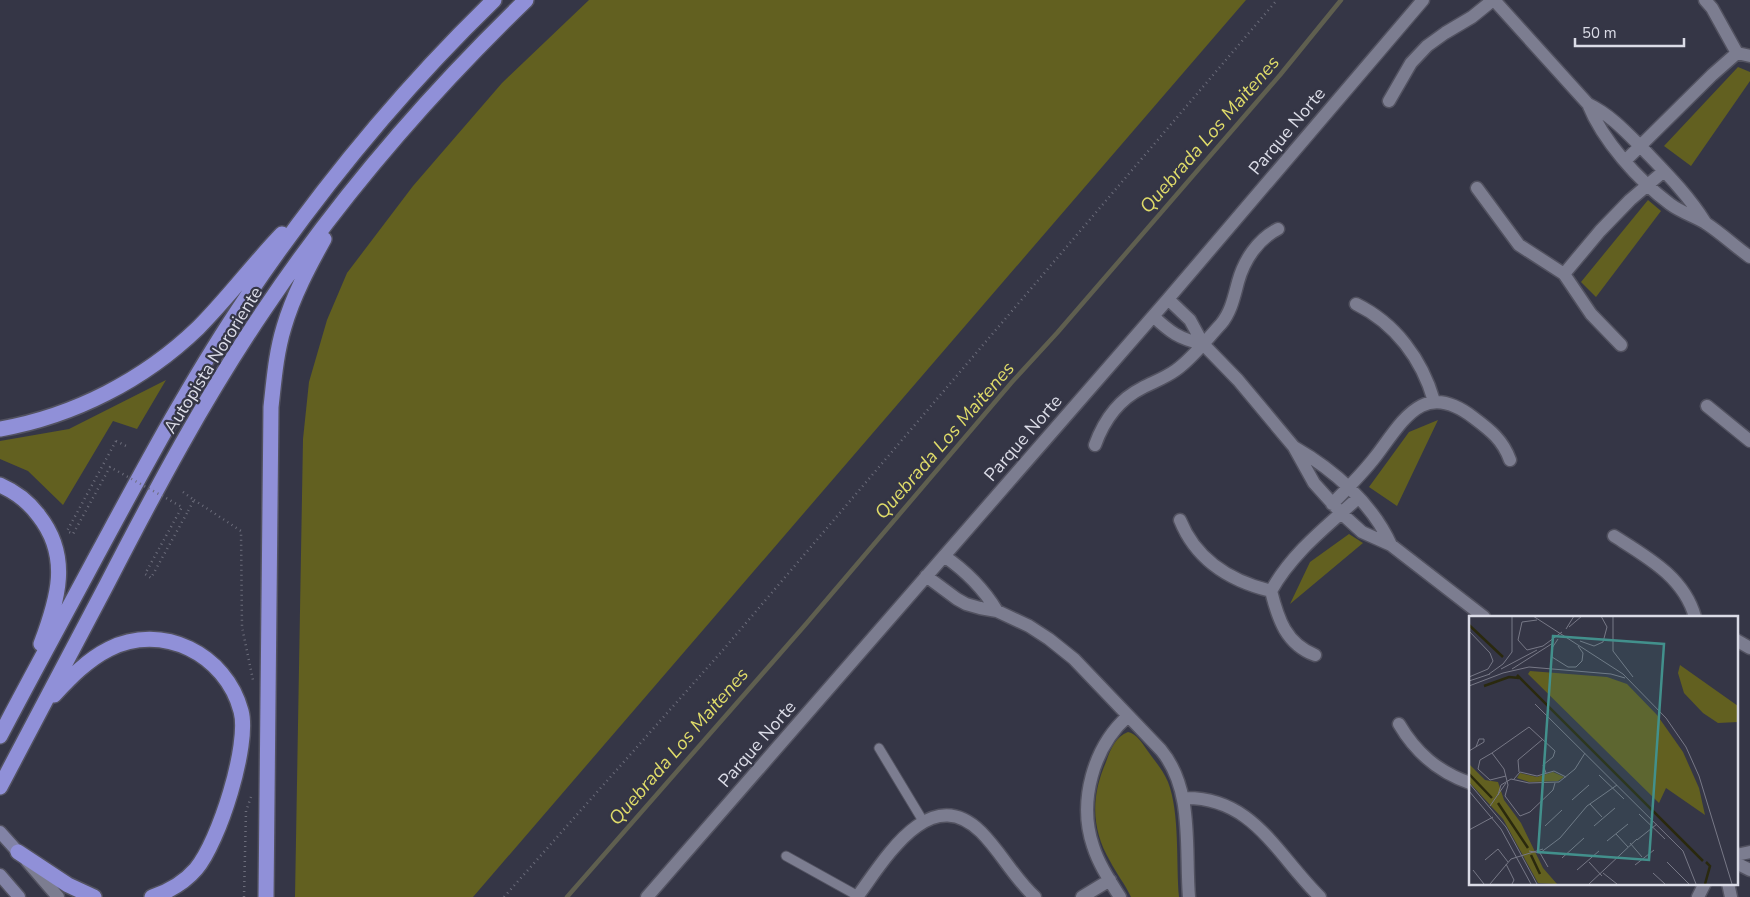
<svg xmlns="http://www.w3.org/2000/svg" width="1750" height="897" viewBox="0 0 1750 897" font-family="'Nunito Sans',sans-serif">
<rect width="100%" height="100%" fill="#353646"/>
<path fill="#626020" d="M589,0H1246L473,897H295L303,439L309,382L327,320L347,273L413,186L502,83Z
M1738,67L1750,72V81L1691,166L1664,146Z
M1648,200L1661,211L1596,297L1581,282Z
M166,380L137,429L113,421L63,505L28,471L0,459V441L69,429Z
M1438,420L1397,506L1369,487L1409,432Z
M1349,534L1363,543L1290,604L1310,562Z
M1128,732C1137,734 1142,743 1147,750C1154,760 1163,770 1168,782C1180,813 1176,863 1179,897H1131C1125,884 1116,873 1110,861C1091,829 1091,796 1106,762C1110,750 1116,736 1128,732Z"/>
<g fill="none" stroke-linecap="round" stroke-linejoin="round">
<path stroke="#5f5f4f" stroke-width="4.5" d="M567,897L806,624L1012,382L1057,333L1280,75L1341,0"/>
<g stroke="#525260" stroke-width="11">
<path id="service" d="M879,748L923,821
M786,856L858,896"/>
</g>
<g stroke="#525260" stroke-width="15">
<path id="minor" d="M1494,0L1588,104C1603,141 1638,180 1670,204C1682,213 1697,217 1707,224C1722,234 1736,247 1750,257
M1705,0L1712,8L1737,53L1750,56
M1389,101L1411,63L1427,46L1445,33L1472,17L1493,0
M1588,104C1611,115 1627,133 1645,151C1667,174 1688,195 1705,222
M1625,161L1712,75L1737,53
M1477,188L1519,245L1564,274L1591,314L1621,345
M1564,274L1600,231L1630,200L1664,171
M1168,299L1190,320L1203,344L1238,380L1294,447L1314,483L1341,513L1362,532L1391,545L1484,617
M1356,304C1395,323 1422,359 1434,401
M1153,316C1170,332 1179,339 1203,344
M1707,406L1750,441
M1095,445C1104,420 1118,400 1142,388C1153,382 1165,378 1176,370C1193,358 1207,339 1221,324C1231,312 1234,297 1238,282C1244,260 1258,239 1278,229
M1294,447C1334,470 1372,503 1391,545
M1332,504C1347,489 1363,473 1376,456C1404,419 1424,379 1474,418C1490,430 1503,440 1510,460
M1180,520C1196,560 1230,581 1271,591
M1614,536C1647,557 1684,577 1695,617
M944,556C966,571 983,588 997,611
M926,576L957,599L966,604L980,608L997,611L1029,626L1049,639L1074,659L1161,750C1194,790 1185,848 1189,897
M1736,640L1750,648
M1315,655C1286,644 1278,619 1271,591C1292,553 1326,527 1358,498
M1399,724C1416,753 1438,772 1470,783
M1183,798C1253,796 1276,854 1320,897
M1736,855L1750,852
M1736,863L1750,870
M1728,883L1731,897
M647,897L1168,299L1423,0
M857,897C884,861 929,781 981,832C1001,852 1014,878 1035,897
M1082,897L1110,880
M1120,897C1110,881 1099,865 1093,846C1078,802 1093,747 1128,716
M1698,897L1705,883"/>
</g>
<g stroke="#525260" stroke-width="15">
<path id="tertiary" d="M27,861L58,897"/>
</g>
<g stroke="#525260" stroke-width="15">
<path id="secondary" d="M0,832L18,852
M0,875L19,897"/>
</g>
<g stroke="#525260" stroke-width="18">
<path id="motorway" d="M0,429C74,416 144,380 198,328C228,298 253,264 282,234
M0,485C16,492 29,502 39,516C71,557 58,599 41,644
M54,695C70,678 87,660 109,649C162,622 226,654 241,711C250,744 219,842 196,869C184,883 170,891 152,897
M0,736C32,675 65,615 97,555C142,472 186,389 238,310C312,199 398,93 494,0
M0,787C36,719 71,651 107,584C155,491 205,397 264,310C339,198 429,94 526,0
M18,852L68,885L94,897
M266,897L271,407C274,380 276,353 284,327C293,296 309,266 324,239"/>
</g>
<path stroke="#6c6d7b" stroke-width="2.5" stroke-dasharray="1 4" stroke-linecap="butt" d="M116,441L126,446
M183,492L194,500L187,513
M194,500L241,531L242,627L253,680
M244,897L246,811L251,797
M504,897L723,650L1277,0"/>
<use href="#service" stroke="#7c7d90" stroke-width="9"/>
<use href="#minor" stroke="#7c7d90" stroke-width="12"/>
<use href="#tertiary" stroke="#7c7d90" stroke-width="12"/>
<use href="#secondary" stroke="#8283a6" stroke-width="12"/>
<use href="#motorway" stroke="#9090d8" stroke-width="15"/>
<path stroke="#6c6d7b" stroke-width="2.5" stroke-dasharray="1 4" stroke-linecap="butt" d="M116,441L67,531L73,534L110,467L182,507L145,574L151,578L187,513"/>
</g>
<g text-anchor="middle" stroke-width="4.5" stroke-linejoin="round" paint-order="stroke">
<g font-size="18" fill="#dbdce7" stroke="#353646">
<text transform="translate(1287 131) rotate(-50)" y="6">Parque Norte</text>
<text transform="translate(213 360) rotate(-58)" y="6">Autopista Nororiente</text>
<text transform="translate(1023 438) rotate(-49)" y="6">Parque Norte</text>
<text transform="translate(757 744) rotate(-49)" y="6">Parque Norte</text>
</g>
<g font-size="19" font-style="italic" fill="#dfdb69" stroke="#353646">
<text transform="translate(1209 134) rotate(-49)" y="7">Quebrada Los Maitenes</text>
<text transform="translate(944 440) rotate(-49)" y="7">Quebrada Los Maitenes</text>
<text transform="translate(678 746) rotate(-49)" y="7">Quebrada Los Maitenes</text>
</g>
</g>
<g transform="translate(1469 616)">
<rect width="269" height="269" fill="#353646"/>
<path d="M211,49L269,90V106L249,107L234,97L215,77L209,57ZM61,55L138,61L158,68L188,99L214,136L230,172L236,199L197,172L190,187L59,58ZM0,148L16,164L29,166L35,184L52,207L74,252L88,268L69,267L34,203L0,166ZM84,156L95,161L89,165L60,166L48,162L51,157L68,161Z" fill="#626020"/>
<path fill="none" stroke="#2a290e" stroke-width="2.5" d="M0,9L34,41M48,59L234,245M15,70L40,61L50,62M0,158L23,182M29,187L59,232M62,239L71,258M236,268L241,250L237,246"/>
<path fill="none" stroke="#777886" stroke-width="1" d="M64,0L154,58L197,102L217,131L230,160L263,268M144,0V35L164,61M68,4L53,6L49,24L58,34L74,30M100,11L113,0M97,13L105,0M0,15L21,37L24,45L19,53L0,61M89,23L83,32V41L99,51H107L113,45L114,37L109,30M111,25L125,30L134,26L138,11L132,0M74,30L93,16M32,53L68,34M43,53L84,27M34,57L60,51L142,58L156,62M20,58L34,48L43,36V0M0,65L21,58M0,70L34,57M66,88L214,235L227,268M0,135L15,126V123H10L7,131M23,137L35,153L39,169L36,180L51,200L61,196L84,174L86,167M23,137L60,111L86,135L84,141L74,149L77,157M23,137L11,144L9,153L21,164L37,160M50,156L49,144L74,123M130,159L155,183M45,163L51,156L68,160L85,155L97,161M0,167L37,211L68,268M0,175L32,213L62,268M29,179L32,169L42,163L60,167L90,166L106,153L116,137M103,184L120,169M121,188L133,201M21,190L37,167M170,198L196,223M76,210L93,194M125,210L146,192M0,214L24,201M147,218L159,231M168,224L188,208M138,225L159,208M161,227L173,241M60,235L71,237L91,222L118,190L148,169M71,237L79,251M93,242L115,222M16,244L29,233L39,246M120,246L133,260M198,246L220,268M37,248L45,264L43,268M166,249L185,234M4,254L15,268M108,254L130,235M134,257L148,268M184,257L196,268M21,268L42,243L74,233M120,268L168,223"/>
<path fill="#42908c" fill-opacity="0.15" stroke="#42908c" stroke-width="2.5" d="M84,20L195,28L180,244L69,236Z"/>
<rect width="269" height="269" fill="none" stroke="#dbdce7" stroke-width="2.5"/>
</g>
<path d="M1575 38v8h109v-8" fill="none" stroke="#dbdce7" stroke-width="2.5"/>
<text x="1582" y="38" font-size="15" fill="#dbdce7" stroke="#353646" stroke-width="4" paint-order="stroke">50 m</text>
</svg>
